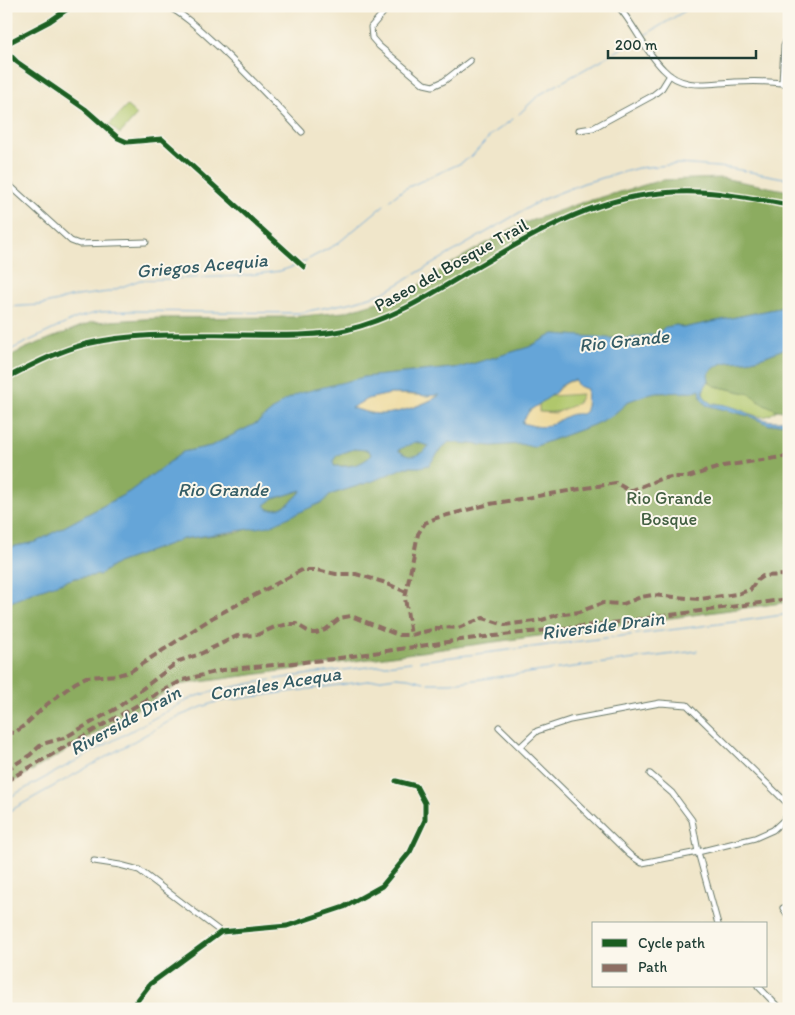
<svg xmlns="http://www.w3.org/2000/svg" width="795" height="1015" viewBox="0 0 795 1015" font-family="Itim,sans-serif">
<rect width="100%" height="100%" fill="#fbf7ec"/>
<filter id="ink" filterUnits="userSpaceOnUse"><feTurbulence type="fractalNoise" baseFrequency=".02" numOctaves="2"/><feDisplacementMap in="SourceGraphic" scale="10" xChannelSelector="R" yChannelSelector="G"/><feConvolveMatrix kernelMatrix="1 2 1 2 8 2 1 2 1" color-interpolation-filters="sRGB"/></filter>
<filter id="wash" filterUnits="userSpaceOnUse"><feTurbulence type="fractalNoise" baseFrequency=".0096" numOctaves="4" result="noise"/><feDisplacementMap in="SourceGraphic" scale="20" xChannelSelector="R" yChannelSelector="G"/><feGaussianBlur stdDeviation="1.12" result="paint"/><feColorMatrix in="noise" values="0 0 0 0 0 0 0 0 0 0 0 0 0 0 0 0 0 1.4 0 .05"/><feComposite in="paint" operator="in"/></filter>
<g filter="url(#wash)">
<rect width="100%" height="100%" fill="#f0e6ca"/>
<path fill="#b0c76c" stroke="#688250" d="M127,106L137,115L120,134L109,125Z
M709,380L710,383L715,386L751,394L758,401L777,410C774,412 771,415 767,416C756,420 731,402 712,404C699,394 702,392 709,380Z
M564,394H583C574,412 557,413 539,412V404L551,396Z"/>
<path fill="#8cac60" stroke="#56744a" d="M722,178L789,191V306L683,328L677,325L657,334L622,339L554,334L529,347L462,367L364,377L284,401L257,423L211,446L183,452L129,492L36,542L6,548V358L26,348L92,322L161,318L292,317L344,312L407,293L450,264L516,226L581,203L662,180Z
M789,347V412L777,410L758,401L751,394L715,386L710,383L707,374C724,357 731,364 751,360C764,358 777,351 789,347Z
M696,389L702,390L701,393L706,405L749,416L770,425L783,423L789,419V602L178,685L6,786V604L36,591L75,578L99,575L117,563L183,539L240,532L329,495L373,481L405,467H420L429,465L442,448L449,442L492,446L520,444L533,447L593,425L613,415L629,401L651,393L692,392Z
M415,442L429,446C419,458 410,461 398,449Z
M354,449L368,450L372,455C360,466 350,466 334,466L333,461L337,455Z
M302,490C294,500 282,511 268,509L265,505L273,499Z"/>
<path fill="#eeda9e" stroke="#868c69" d="M575,380L578,386L587,389L586,411L582,415C566,412 560,422 547,426C539,428 530,425 522,423L529,411L539,404V412L556,413L578,403L582,394L551,396C560,389 562,383 575,380Z
M390,394C407,394 424,397 441,394C428,403 394,416 378,414C369,413 360,410 351,408L367,399Z"/>
<path fill="#65a5d8" stroke="#427186" fill-rule="evenodd" d="M789,306V347C777,351 764,358 751,360C732,364 724,357 708,374L709,380C702,392 699,394 712,404C737,402 757,423 778,421C781,421 785,418 789,416V419L783,423L770,425L749,416L706,405L701,398L700,389L692,392L651,393L629,401L613,415L593,425L533,447L520,444L492,446L449,442L442,448L429,465L420,467H405L373,481L329,495L325,501L269,526L183,539L117,563L99,575L75,578L36,591L6,604V548L36,542L129,492L183,452L211,446L257,423L284,401L300,393L364,377L462,367L529,347L554,334L622,339L657,334L665,327L677,325L683,328ZM575,380L578,386L587,389L586,411L582,414C565,412 561,422 547,426C539,428 530,425 522,423L529,411L555,393L559,387L569,381ZM390,394H409L426,396L440,395C428,404 394,415 379,414C370,414 360,410 351,408L367,399ZM415,442L429,446C420,457 409,460 398,450ZM354,449L368,450L372,455C360,466 350,467 334,466L333,461L337,455ZM302,490C294,501 282,511 268,509L265,505L273,499Z"/>
<g fill="none" stroke-linecap="round" stroke-linejoin="round">
<path stroke="#65a5d8" stroke-width="1" d="M645,35L693,6
M519,114L539,95L635,41
M390,200L404,189L461,163L472,156L491,135L513,119
M301,263L337,244L384,205
M6,307L40,305L58,301L70,297L108,292L140,280L240,276L280,271L298,265
M6,352L77,318L100,312L134,311L298,313L353,302L383,293L541,200L584,183L638,168L679,164L729,168L789,179
M420,661L734,622L789,614
M428,683H451L697,651
M6,799L193,697C263,677 338,671 411,662
M6,813L177,717L202,707L216,702L396,677L408,678L424,682"/>
</g>
</g>
<g filter="url(#ink)">
<g fill="none" stroke-linecap="round" stroke-linejoin="round">
<g stroke="#687868" stroke-width="7">
<path id="minor" d="M167,6C187,16 204,34 221,49C249,76 275,103 302,132
M389,6L371,27L372,38L379,46L424,84L433,86L444,81L470,61
M618,6C635,26 645,51 663,69C683,91 709,83 735,82C753,81 771,81 789,84
M6,44L50,21L72,6
M6,51L17,62L85,109L118,138L127,142L162,139L304,267
M782,83L784,46L789,34
M579,130L593,128L652,96L662,88L670,75
M6,182L71,241L79,244L146,242
M499,727L630,855L642,863L698,852L755,838L773,830L789,815
M520,747L537,731L570,720L660,703L687,705L789,805
M650,774L672,793L692,820L698,852L718,924
M94,861L120,865L139,870L221,932
M783,908L789,917
M758,986L780,1009
M131,1009L150,984L221,932L287,926L344,907L382,886L410,852L425,820V803L416,786L396,781"/>
</g>
<use href="#minor" stroke="#fff" stroke-width="5"/>
<path stroke="#8d6e63" stroke-width="4" stroke-dasharray="8 4" stroke-linecap="butt" d="M789,456L723,466L688,477H672L660,479L630,491L616,483L490,504L436,518L425,523L418,534L405,598L411,635L444,627L458,628L483,618L505,625L542,620L557,615L579,612L603,603L623,604L641,597L652,595L700,599L737,594L750,590L757,580L763,576L789,575
M6,732L14,733L25,725L46,705L75,683L86,677L118,675L131,671L212,618L302,570H317L336,574H356L383,582L406,592
M6,770L30,755L42,744L64,738L117,708L179,661L200,654L237,636L257,635L275,627L289,624H296L311,633H316L325,630L340,618L351,616L398,635H411
M6,781L162,691L183,680L223,670L333,659L467,639L612,623L789,599"/>
<g stroke="#fbf7ec" stroke-width="8">
<path id="cycleway" d="M6,44L50,21L72,6
M6,51L17,62L85,109L118,138L127,142L162,139L304,267
M6,378C32,365 58,351 86,344C137,332 190,335 243,335C277,335 312,337 346,330C390,320 427,297 465,274C544,229 604,188 699,192C729,193 759,200 789,205
M131,1009L150,984L221,932L287,926L344,907L382,886L410,852L425,820V803L416,786L396,781"/>
</g>
<use href="#cycleway" stroke="#1b5e20" stroke-width="5"/>
</g>
</g>
<g text-anchor="middle" stroke-width="4" stroke-linejoin="round" paint-order="stroke">
<g font-size="18" fill="#1f3d34" stroke="#fbf7ec">
<text transform="translate(451 265) rotate(-29)" y="6">Paseo del Bosque Trail</text>
</g>
<g font-size="18" fill="#436042" stroke="#fbf7ec">
<text x="669" y="504">Rio Grande<tspan x="669" dy="21">Bosque</tspan></text>
</g>
<g font-size="19" font-style="italic" fill="#345c65" stroke="#fbf7ec">
<text transform="translate(202 265) rotate(-5)" y="7">Griegos Acequia</text>
<text transform="translate(624 340) rotate(-6)" y="7">Rio Grande</text>
<text x="223" y="496">Rio Grande</text>
<text transform="translate(603 625) rotate(-7)" y="7">Riverside Drain</text>
<text transform="translate(275 683) rotate(-9)" y="7">Corrales Acequa</text>
<text transform="translate(125 720) rotate(-29)" y="7">Riverside Drain</text>
</g>
</g>
<rect width="795" height="1015" fill="none" stroke="#fbf7ec" stroke-width="25"/>
<rect x="592" y="922" width="175" height="65" fill="#fbf7ec" stroke="#a3ada2"/>
<rect x="602" y="939" width="25" height="8" fill="#1b5e20" stroke="#a3ada2"/>
<text x="638" y="948" font-size="15" fill="#1f3d34">Cycle path</text>
<rect x="602" y="964" width="25" height="8" fill="#8d6e63" stroke="#a3ada2"/>
<text x="638" y="972" font-size="15" fill="#1f3d34">Path</text>
<path d="M608 50v8h148v-8" fill="none" stroke="#1f3d34" stroke-width="2.5"/>
<text x="615" y="50" font-size="15" fill="#1f3d34" stroke="#fbf7ec" stroke-width="4" paint-order="stroke">200 m</text>
</svg>
